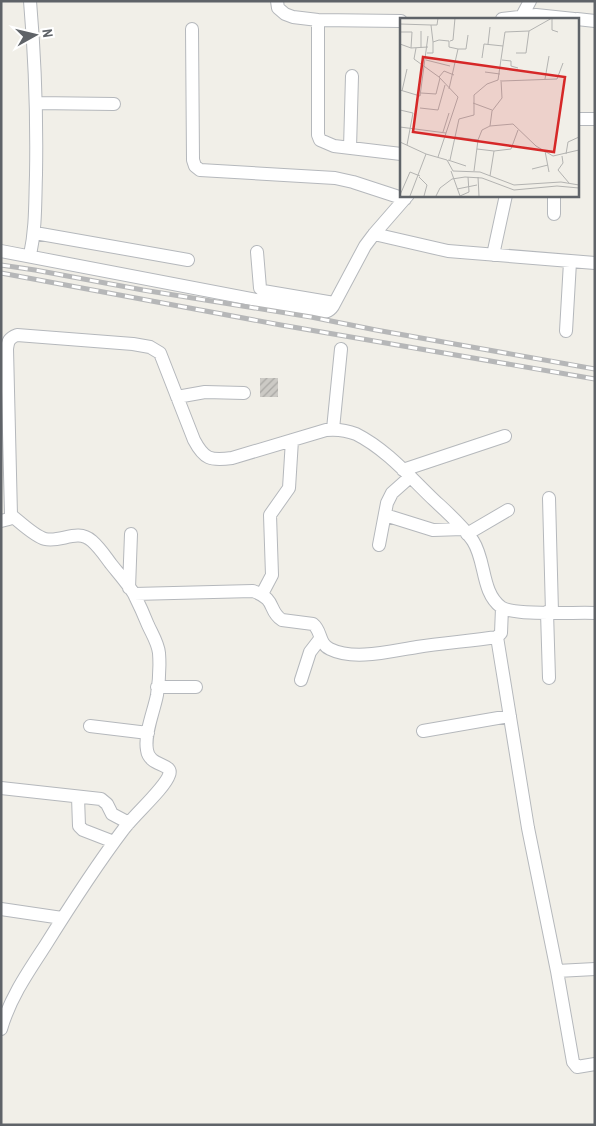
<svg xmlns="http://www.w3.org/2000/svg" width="596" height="1126" viewBox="0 0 596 1126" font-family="'Archivo Narrow',sans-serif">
<defs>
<pattern id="building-hatch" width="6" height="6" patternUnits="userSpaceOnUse" patternTransform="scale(1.25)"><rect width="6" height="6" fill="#cccac5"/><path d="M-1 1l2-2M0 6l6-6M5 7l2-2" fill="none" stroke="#a9a8a4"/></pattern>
</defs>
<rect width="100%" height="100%" fill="#f1efe8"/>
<path fill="url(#building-hatch)" d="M260,378H278V397H260Z"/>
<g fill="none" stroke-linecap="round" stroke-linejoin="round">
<g stroke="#b5b8bc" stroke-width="14">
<path id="minor" d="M30,1C35,59 37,117 36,175C35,203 36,227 30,255
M277,1L278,8L285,14L293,17L318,20L401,21
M502,19L536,15L574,19
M518,19L522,16L530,1
M577,19L595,21
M318,20V135L320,140L334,146L401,154
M192,29L193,160L195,166L200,170L335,178L353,182L405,199
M36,103L114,104
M577,119H595
M350,148L352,76
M554,214V195
M35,233L188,260
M374,234L448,251L595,263
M1,251L319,312C325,312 329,312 333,306L365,246L374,234L408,195
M257,252L260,288L263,291L334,303
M493,255L506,195
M566,331L570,262
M177,397L205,392L244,393
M333,429L341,349
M403,470L505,436
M549,498L552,612
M385,515L433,530L463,529
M1,521L9,519L11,515L7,349C8,341 9,338 17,335L133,344L150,347L160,353L194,440C204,459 210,461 232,458L326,430C336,429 346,430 356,434C386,449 410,477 434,500C448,513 463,526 473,541C486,561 481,592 501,607C513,616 576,612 595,613
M467,534L508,510
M379,545L387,503L392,493L410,477
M129,588L131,534
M134,594L253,591C278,600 267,610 282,620L313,624C322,631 318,643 330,649C354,661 391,651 417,647C443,643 470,641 497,637L501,633L502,608
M262,594L272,575L270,515L289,488L292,440
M547,612L549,678
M497,637L528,828L557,971L573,1062L577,1067L595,1064
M301,680L310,652L320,639
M157,687H196
M90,726L148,733
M423,731L510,716
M1,788L101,799L107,804L112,814L129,823
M78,797L79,826L83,830L114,842
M1,909L62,918
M557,971L595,969
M1,1029C10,998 28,972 45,946C70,906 95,867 123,830C133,816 165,788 169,775C174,763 149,767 147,750C144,734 154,711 157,695C159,682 160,666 159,653C158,643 152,634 148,625C144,615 139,604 134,594C128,584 119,574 111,564C105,556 100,548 92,541C77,528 61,543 45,539C34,536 20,522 11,515"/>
</g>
<use href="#minor" stroke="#fff" stroke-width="12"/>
<g stroke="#b6b7b8" stroke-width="5">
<path id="rail" d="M1,265L35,270L143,290L311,317L376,330L595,369
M1,273L281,325L595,379"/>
</g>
<use href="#rail" stroke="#fff" stroke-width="3" stroke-dasharray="9" stroke-linecap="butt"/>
</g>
<g transform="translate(400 18)">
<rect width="179" height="179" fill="#f1efe8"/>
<path fill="none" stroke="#b3b3b1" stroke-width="1" d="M152,1V12L158,14M0,6L31,7M0,14H12L11,30M50,23L53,22L55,0M33,24L31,7H37L38,0M0,26L11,30L28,29M88,26L90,9M16,30L14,41L39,59L58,79L38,139M21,30V13M58,31H66L68,17M27,35H33V24L39,22L49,23V29L58,31L49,71M116,35H126L129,13M82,40L84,26L103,28M26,42L50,48M102,42L111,43V48L118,50M85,54L100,56M39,59L44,53L54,57M145,61L149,38M102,63L157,61L163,45M0,72L20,78L28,18M2,73L7,51M21,75L36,76L40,60M73,85L92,92M20,90L38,92L45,67M0,92L13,95L7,127M90,108L92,93L102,80L101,62M0,109L46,115M43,114L49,95M78,122L82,112L90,108L113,106L136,128L153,138L179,132M0,124L26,136L47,142L53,153L80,154L114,167L161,164L179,167M77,131L94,133M145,133L149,154M166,136L168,124L179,119M162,138L163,145L158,152L169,165M48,142L66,148M50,142L55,119M132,151L148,147M51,153L60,178M74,153L78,122L55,119L59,101L74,97V77L87,66L98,62L105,14L129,13L152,0M90,158L94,133L111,131L118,112M19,159L27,167L24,178M78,159L79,178M57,171L77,167M0,177L10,154L20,158M10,178L26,136M36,178L40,170L52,161L65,159L82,160L114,172L157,168L179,170M60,178L69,174L68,159"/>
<path fill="#d62828" fill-opacity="0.15" stroke="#d62828" stroke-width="2.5" d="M23,39L165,59L154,134L13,114Z"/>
<rect width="179" height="179" fill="none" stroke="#5f6368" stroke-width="2.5"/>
</g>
<rect width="596" height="1126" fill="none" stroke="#5f6368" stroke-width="5"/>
<g transform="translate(35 35) rotate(82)" stroke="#ffffff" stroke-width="4" paint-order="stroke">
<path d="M0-4L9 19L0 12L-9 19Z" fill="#5f6368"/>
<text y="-8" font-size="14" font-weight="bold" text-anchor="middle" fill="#5f6368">N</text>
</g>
</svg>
